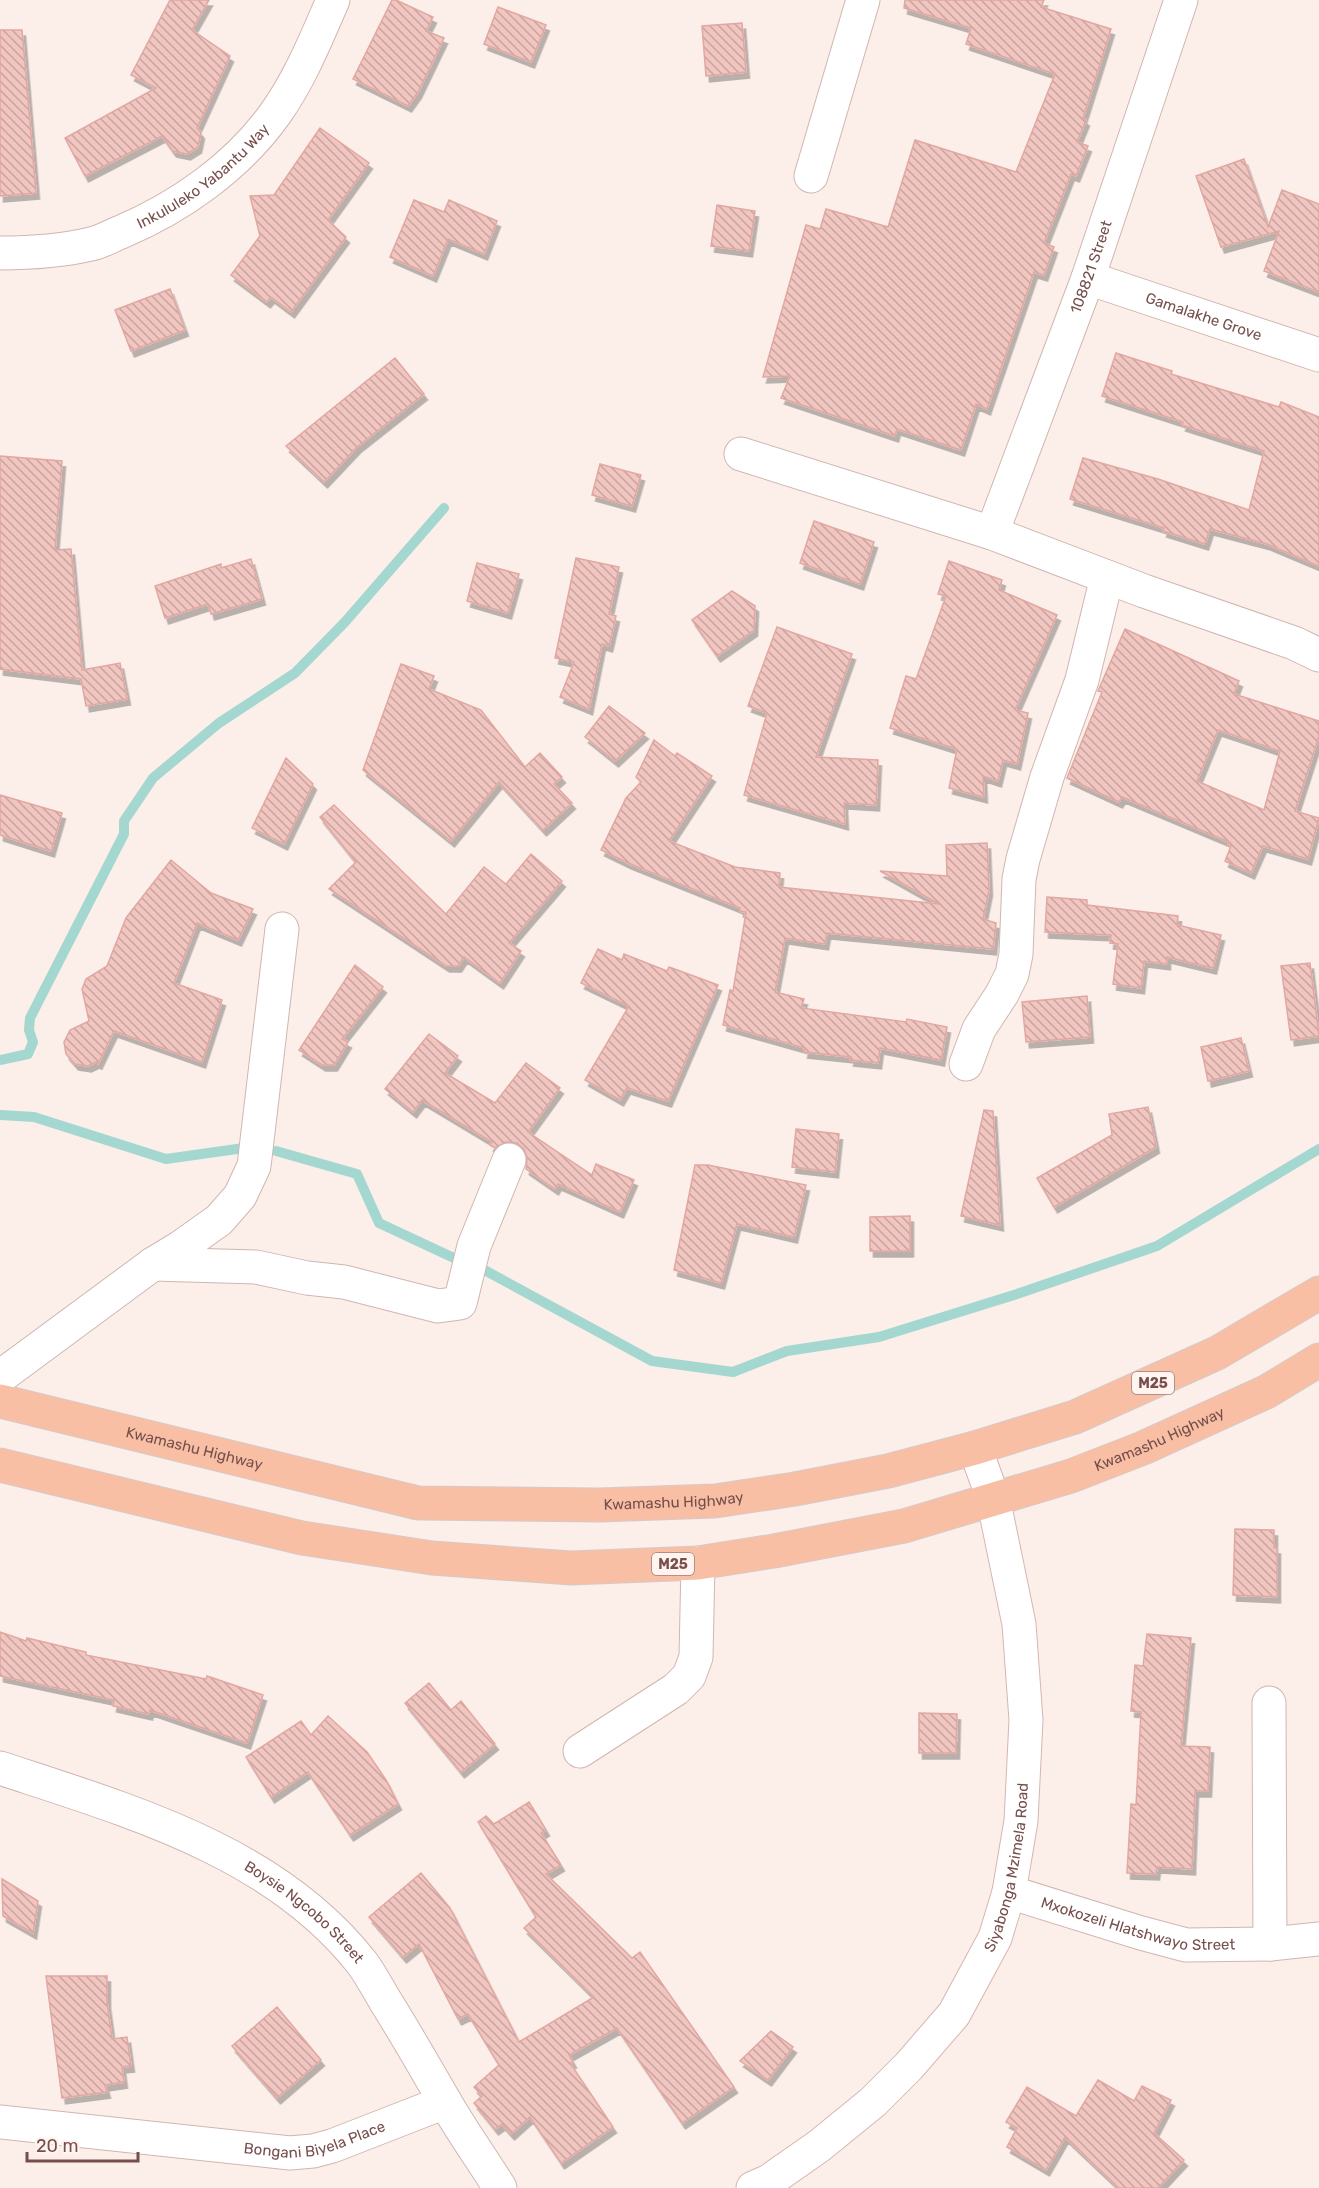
<svg xmlns="http://www.w3.org/2000/svg" width="1319" height="2188" viewBox="0 0 1319 2188" font-family="Rubik,sans-serif">
<defs>
<pattern id="building-back-hatch" width="6" height="6" patternUnits="userSpaceOnUse" patternTransform="scale(1.5)"><rect width="6" height="6" fill="#f1c6c1"/><path d="M-1 5l2 2M0 0l6 6M5-1l2 2" fill="none" stroke="#c8a39f"/></pattern>
<filter id="shadow"><feDropShadow dx="3.5" dy="6" stdDeviation="0" flood-color="#0004"/></filter>
</defs>
<rect width="100%" height="100%" fill="#fcefe9"/>
<g fill="none" stroke-linecap="round" stroke-linejoin="round">
<path stroke="#a4d7d0" stroke-width="10" d="M0,1060L28,1054L33,1042L29,1030L30,1018L124,834V821L153,778L219,723L295,673L345,622L444,508
M0,1115L34,1117L166,1159L251,1147
M276,1151L357,1174L379,1223L456,1259
M477,1266L652,1361L733,1372L787,1351L879,1337L1017,1294L1157,1246L1319,1149"/>
</g>
<path fill="url(#building-back-hatch)" stroke="#e3a7a2" stroke-width="1.5" fill-rule="evenodd" filter="url(#shadow)" d="M170,0H209L192,30L230,56L197,128L201,133L198,147L187,154L173,151L162,136L85,176L65,138L156,88L131,75Z
M392,0H396L433,17L426,31L444,38L418,92L408,106L353,79Z
M905,0H1044L1041,7L1111,29L1083,118L1086,120L1077,142L1088,146L1076,176L1071,174L1044,243L1054,247L1044,275L1034,272L987,409L976,404L961,450L897,429L895,436L781,398L790,376L763,377L806,225L820,229L826,209L888,227L915,140L1016,172L1055,74L966,44L971,28L904,8Z
M498,7L546,25L531,62L484,44Z
M742,23L746,72L706,76L702,26Z
M0,30H22L36,193L0,196Z
M320,128L369,163L328,220L346,237L291,312L271,297L267,302L231,275L260,236L250,196L274,195Z
M1244,159L1268,227L1282,190L1319,204V292L1264,271L1279,231L1221,247L1196,176Z
M414,200L444,212L449,200L497,221L484,254L448,239L433,276L390,257Z
M717,205L755,211L749,251L711,246Z
M170,289L185,330L131,351L115,310Z
M1116,353L1172,371L1171,374L1279,407L1281,402L1319,417V566L1267,544L1210,529L1205,544L1163,531L1164,528L1070,499L1083,458L1158,479L1249,510L1264,451L1182,425L1183,422L1102,396Z
M395,358L424,394L357,447L324,482L286,446Z
M0,456L62,461L55,550L71,549L82,670L120,663L127,699L86,706L81,679L0,669Z
M600,464L641,475L632,506L592,495Z
M814,521L874,542L860,584L800,563Z
M576,558L619,567L609,614L616,616L609,646L602,644L589,709L560,697L574,662L555,658Z
M251,559L262,599L211,614L208,604L165,618L155,586L221,564V568Z
M949,561L1002,580L999,590L1057,615L1015,710L1028,713L1017,764L1003,760L998,781L983,776L984,797L949,788L957,749L890,728L906,676L916,679L946,596L938,594Z
M477,563L519,574L508,613L467,601Z
M732,591L755,606L754,630L717,656L692,620Z
M777,627L852,654L816,757L878,760L876,805L844,803L845,824L744,795L767,713L748,706Z
M1125,629L1239,681L1234,694L1319,721V736L1295,811L1319,818L1308,859L1263,846L1251,873L1225,861L1231,846L1228,845L1229,842L1122,797L1119,802L1067,778L1102,692L1098,691ZM1218,730L1280,751L1264,810L1197,781Z
M401,664L434,676L429,689L481,710L525,767L540,753L562,777L554,784L572,803L543,830L499,782L451,841L363,770Z
M609,706L645,733L615,761L585,737Z
M654,740L675,756L677,753L712,776L669,841L735,867L780,873L779,887L939,904L880,871L947,876L946,845L987,843L989,890L983,919L996,923L993,949L827,933L825,944L785,938L775,992L804,999L801,1008L906,1022L907,1019L947,1027L941,1060L880,1048L878,1063L850,1060L851,1057L804,1052L805,1048L723,1025L730,990L733,991L746,912L740,911V908L628,863L601,850L626,798L641,782L636,777Z
M286,758L313,784L284,844L252,828Z
M0,795L62,813L51,851L0,835Z
M334,805L446,914L484,867L506,884L531,854L562,881L509,943L521,951L500,983L464,957L458,966H446L329,889L356,862L320,817Z
M171,860L211,893L253,909L238,940L197,923L174,983L222,1000L202,1062L114,1031L98,1064V1061L88,1066L75,1064L66,1054L64,1042L70,1030L89,1021L82,989L86,979L107,966L126,918Z
M1047,897L1087,900V905L1178,916L1177,925L1221,935L1213,968L1167,957V964L1144,961L1141,988L1113,984L1118,944L1110,943L1111,935L1045,932Z
M598,949L622,960L624,954L667,971L669,967L718,985L668,1101L627,1088L620,1100L585,1080L629,1006L581,983Z
M1310,963L1319,1036L1291,1040L1281,966Z
M355,965L383,987L342,1039L348,1042L334,1065H322L299,1050Z
M1087,996L1090,1037L1026,1042L1022,1002Z
M429,1034L458,1056L445,1073L495,1103L526,1063L560,1088L528,1132L592,1175L596,1164L634,1180L620,1212L558,1184L555,1189L526,1169L527,1157L524,1149L517,1143L506,1142L495,1148L490,1145L492,1142L422,1100L413,1112L385,1089Z
M1241,1038L1249,1071L1208,1081L1201,1047Z
M1148,1107L1156,1147L1054,1207L1037,1178L1112,1135L1109,1114Z
M984,1110L993,1111L1000,1225L961,1216Z
M796,1129L839,1134L835,1172L792,1167Z
M695,1165H708L806,1185L794,1237L737,1224L721,1283L674,1270Z
M910,1216V1251H870V1217Z
M1235,1529L1274,1530V1548H1277V1597L1233,1595Z
M0,1632L26,1641L27,1638L86,1652V1655L206,1679L207,1676L263,1695L247,1743L150,1710L149,1714L113,1706L114,1700L0,1676Z
M1147,1634L1191,1638L1181,1746L1210,1747L1208,1791H1195L1192,1869L1157,1867L1156,1874L1127,1873L1131,1804L1136,1805L1141,1712L1131,1711L1135,1665L1143,1666Z
M429,1683L451,1710L461,1701L495,1744L461,1772L405,1703Z
M919,1713L957,1714L956,1753H919Z
M328,1716L367,1752L386,1780L398,1804L350,1835L308,1772L271,1797L246,1757L301,1721L311,1735Z
M529,1802L546,1830L541,1833L561,1865L546,1874L632,1958L640,1952L734,2087L682,2123L617,2028L569,2055L573,2062L570,2063L613,2127L561,2163L530,2117L511,2134L502,2124L495,2129L474,2103L482,2096L474,2087L499,2065L468,2014L458,2019L419,1944L403,1957L369,1917L421,1873L450,1908L519,2042L594,1997L524,1928L536,1917L478,1822L486,1816L494,1824Z
M2,1879L38,1901L33,1933L3,1916Z
M46,1976H107V2002L112,2039L127,2037L131,2066L122,2067L124,2082L105,2085L107,2092L62,2098Z
M277,2007L321,2060L277,2098L232,2046Z
M771,2031L793,2047L768,2080L740,2061Z
M1098,2080L1134,2101L1142,2086L1171,2100L1154,2133L1184,2160L1158,2188H1119L1065,2137L1046,2170L1007,2147L1017,2128L1006,2122L1027,2087L1076,2116Z"/>
<g fill="none" stroke-linecap="round" stroke-linejoin="round">
<g stroke="#d0b6b1" stroke-width="35">
<g id="street">
<path d="M811,176L863,0"/>
<path id="s1" d="M0,253C30,253 61,251 91,244C101,242 111,236 121,232C180,207 237,167 275,114C300,79 316,39 333,0"/>
<path id="s2" d="M1088,278L1319,355"/>
<path d="M741,454L992,533L1144,591L1294,643L1319,655"/>
<path id="s3" d="M992,533L1088,278L1181,0"/>
<path d="M966,1064L979,1029L1002,994L1012,974L1016,954L1019,879L1023,859L1047,777L1082,680L1107,577"/>
<path d="M153,1264L256,1267L307,1278L344,1282L438,1306L460,1303L474,1246L509,1160"/>
<path d="M0,1377L153,1264L181,1247L219,1220L240,1196L254,1166L282,929"/>
<path d="M1269,1703L1270,1944"/>
<path d="M580,1751L676,1689L689,1676L696,1657L698,1563"/>
<path id="s4" d="M0,1768C130,1811 274,1851 362,1963C371,1975 378,1989 386,2002C406,2034 425,2067 444,2100C461,2130 482,2159 500,2188"/>
<path id="s5" d="M1009,1892L1141,1933L1186,1945L1270,1944L1319,1939"/>
<path id="s6" d="M0,2122L290,2153L313,2151L332,2146L445,2102"/>
</g>
</g>
<g stroke="#d6b6b1" stroke-width="35">
<g id="secondary">
<path id="s7" d="M753,2188L769,2181L819,2146L873,2102L909,2066L954,2014L995,1938L1009,1892L1021,1821L1026,1720L1019,1624L993,1498L975,1448"/>
</g>
</g>
<g stroke="#d6caca" stroke-width="35">
<g id="primary">
<path id="s8" d="M0,1401L418,1503L600,1505L715,1501L795,1489L888,1471L975,1448L1075,1417L1217,1353L1319,1293"/>
<path id="s9" d="M0,1465L302,1538L432,1558L571,1568L698,1563L774,1551L904,1526L1071,1476L1143,1448L1266,1392L1319,1360"/>
</g>
</g>
<use href="#street" stroke="#fff" stroke-width="33"/>
<use href="#secondary" stroke="#fff" stroke-width="33"/>
<use href="#primary" stroke="#f8bfa4" stroke-width="33"/>
</g>
<g text-anchor="middle" stroke-width="6" stroke-linejoin="round" paint-order="stroke">
<g fill="#fff4ef" stroke="#9f807e" stroke-width="1.5">
<rect x="1132" y="1372" width="42" height="22" rx="4.5"/>
<rect x="652" y="1553" width="42" height="22" rx="4.5"/>
</g>
<g font-size="14" font-weight="bold" fill="#764f4d">
<text x="1153" y="1388">M25</text>
<text x="673" y="1569">M25</text>
</g>
<g font-size="15" fill="#764f4d" stroke="#fff4ef">
<text dy="5" stroke="none"><textPath href="#s1" startOffset="224">Inkululeko Yabantu Way</textPath></text>
<text dy="5" stroke="none"><textPath href="#s3" startOffset="284">108821 Street</textPath></text>
<text dy="5" stroke="none"><textPath href="#s2" startOffset="122">Gamalakhe Grove</textPath></text>
<text dy="5" stroke="none"><textPath href="#s9" startOffset="1188">Kwamashu Highway</textPath></text>
<text dy="5" stroke="none"><textPath href="#s8" startOffset="200">Kwamashu Highway</textPath></text>
<text dy="5" stroke="none"><textPath href="#s8" startOffset="686">Kwamashu Highway</textPath></text>
<text dy="5" stroke="none"><textPath href="#s7" startOffset="426">Siyabonga Mzimela Road</textPath></text>
<text dy="5" stroke="none"><textPath href="#s4" startOffset="340">Boysie Ngcobo Street</textPath></text>
<text dy="5" stroke="none"><textPath href="#s5" startOffset="134">Mxokozeli Hlatshwayo Street</textPath></text>
<text dy="5" stroke="none"><textPath href="#s6" startOffset="318">Bongani Biyela Place</textPath></text>
</g>
</g>
<path d="M27 2152v9h111v-9" fill="none" stroke="#764f4d" stroke-width="3"/>
<text x="36" y="2152" font-size="18" fill="#764f4d" stroke="#fff4ef" stroke-width="4.5" paint-order="stroke">20 m</text>
</svg>
